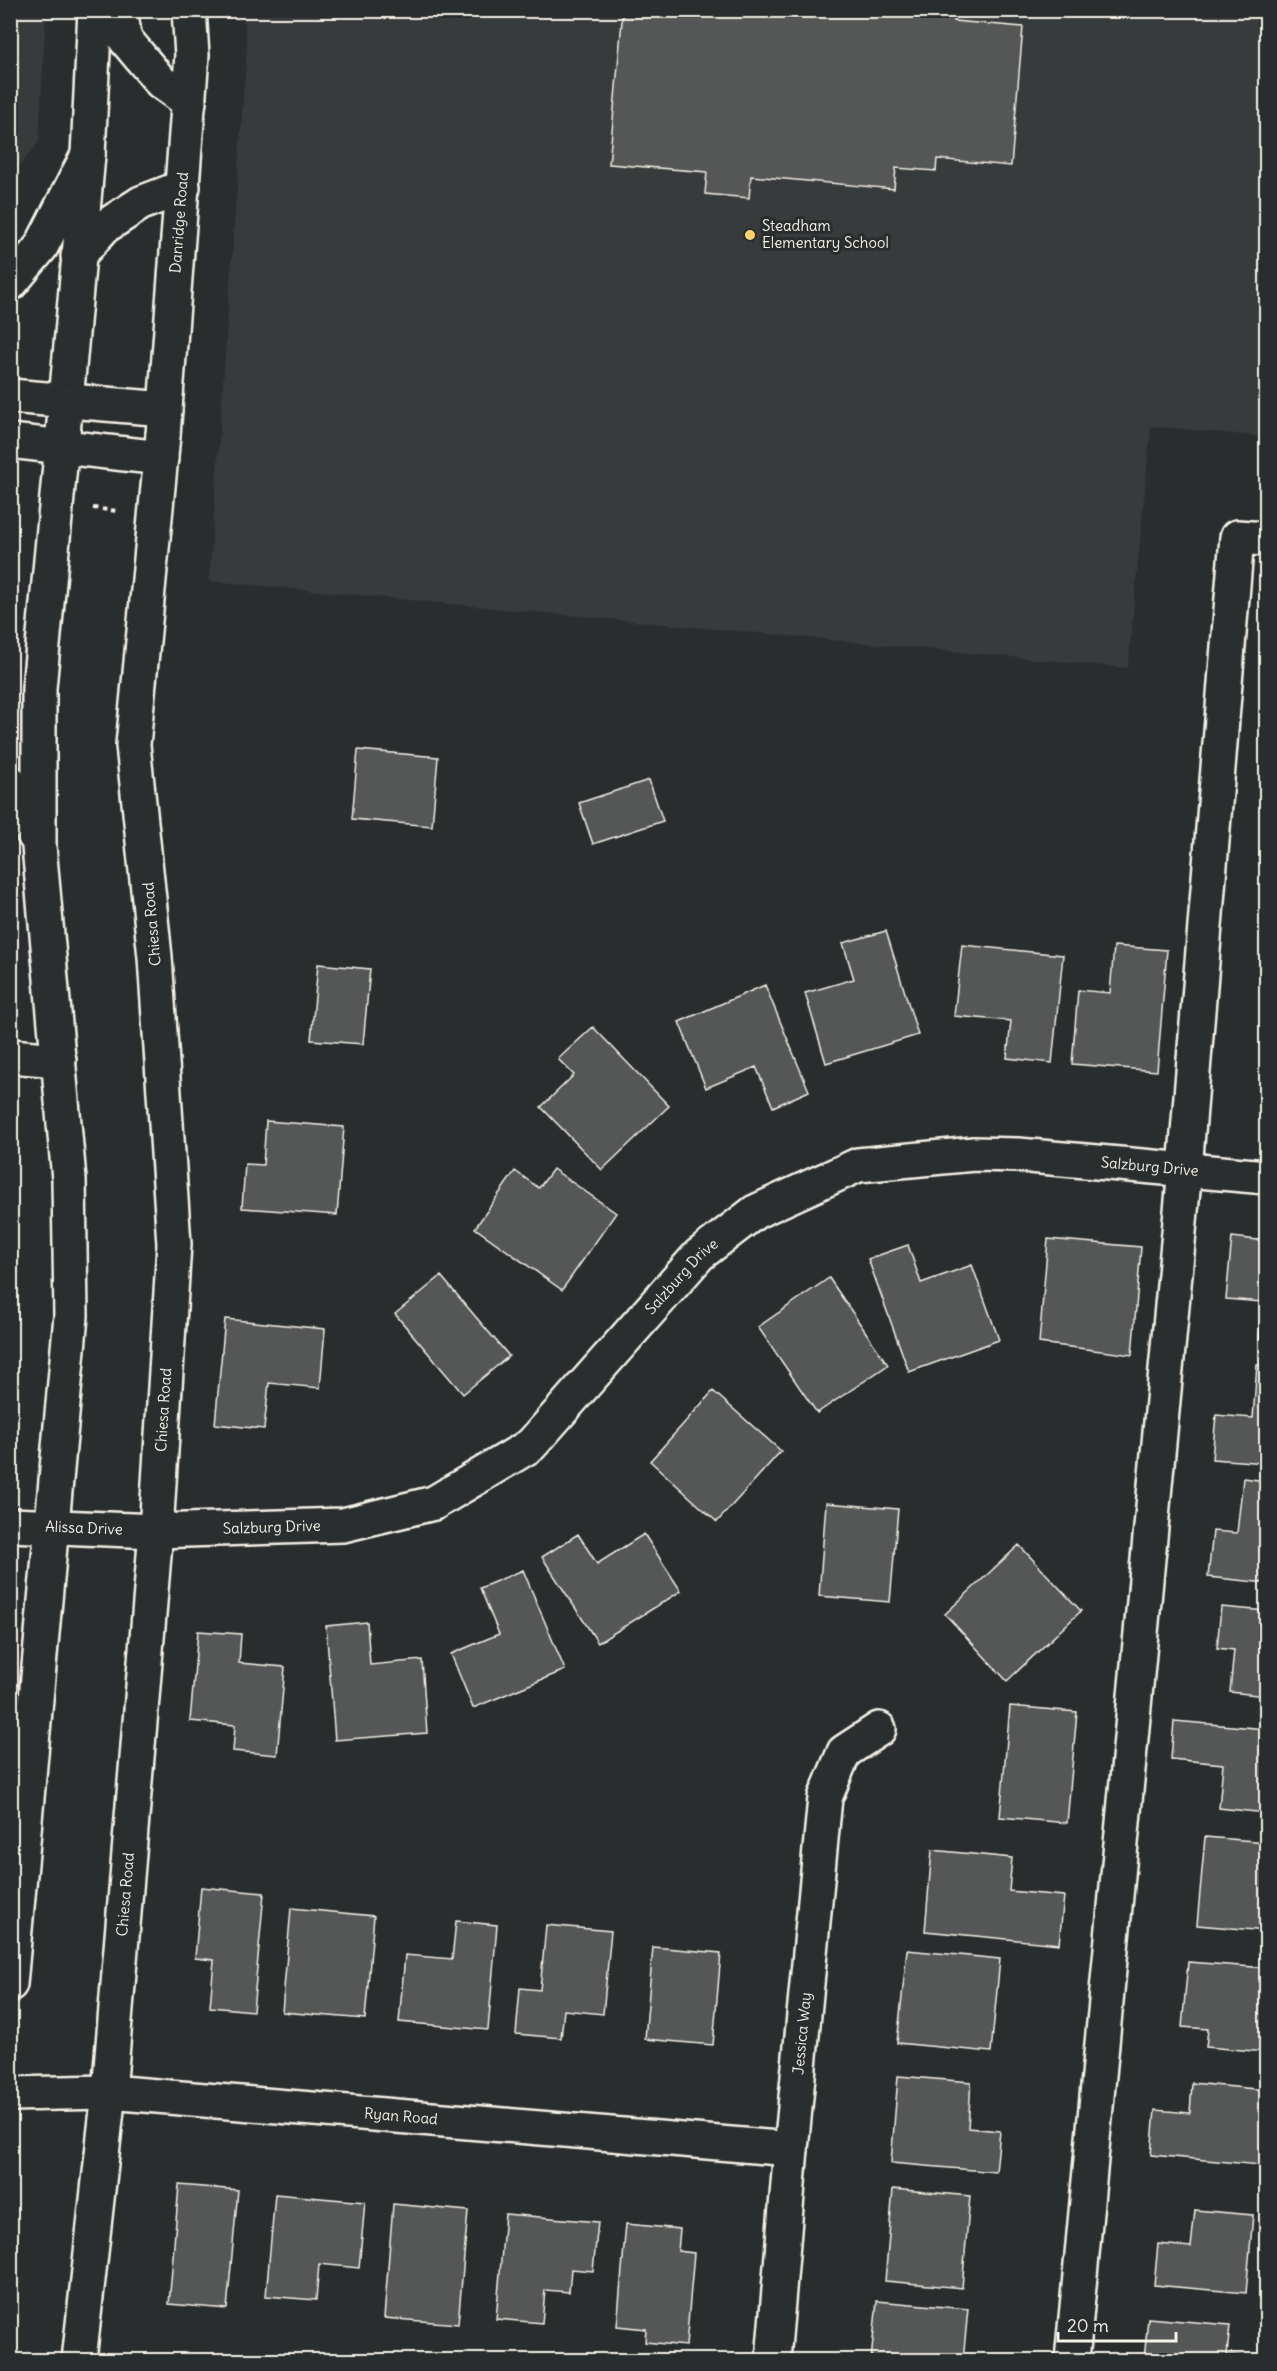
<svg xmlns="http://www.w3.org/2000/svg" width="1277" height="2371" viewBox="0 0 1277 2371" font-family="Delius,sans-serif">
<rect width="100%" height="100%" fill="#2a2d2e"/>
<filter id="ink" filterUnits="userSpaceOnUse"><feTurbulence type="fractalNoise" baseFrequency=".0167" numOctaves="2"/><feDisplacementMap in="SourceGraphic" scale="12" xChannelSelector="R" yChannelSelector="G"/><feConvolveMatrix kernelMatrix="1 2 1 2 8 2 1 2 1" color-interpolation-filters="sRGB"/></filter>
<g filter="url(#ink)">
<path fill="#373a3a" d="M11,10L46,11L39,142L11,177Z
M243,11H1266V437L1151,426L1128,668L209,581L247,44Z"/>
<path fill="#555756" stroke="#f4f1e8" stroke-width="1.5" d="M623,10H955L954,21L1023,27L1011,166L937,159L936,171L896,168L894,189L751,176L749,198L705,194L707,172L609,164Z
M358,750L438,757L432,826L352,819Z
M649,780L663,821L593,844L579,803Z
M1263,817H1266V860H1259Z
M886,931L918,1035L826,1063L805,993L854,979L843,943Z
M1266,934V977H1262Z
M962,945L1063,955L1052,1063L1007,1058L1011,1021L954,1016Z
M1114,946L1167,950L1157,1071L1072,1064L1078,990L1110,993Z
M318,964L370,969L363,1044L311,1040Z
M765,985L809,1091L773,1107L756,1067L706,1088L679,1022Z
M593,1027L669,1106L602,1170L541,1107L574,1075L558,1059Z
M1266,1051V1111H1261Z
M266,1121L344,1127L337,1215L242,1208L245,1164L263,1165Z
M553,1169L616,1213L562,1290L475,1228L515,1171L539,1188Z
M1232,1237L1266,1241V1339H1259L1262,1302L1226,1299Z
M1048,1239L1141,1247L1132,1355L1039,1343Z
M908,1245L921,1283L972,1265L999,1340L909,1372L868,1259Z
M441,1276L509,1356L463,1394L395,1314Z
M829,1278L888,1365L817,1413L758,1327Z
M225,1319L325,1329L320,1388L269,1383L264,1429L215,1424Z
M1257,1365L1266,1366V1463L1212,1459L1216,1415L1253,1418Z
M713,1391L781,1451L717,1522L650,1461Z
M1243,1478L1266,1481V1583L1208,1577L1213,1531L1237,1533Z
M826,1503L898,1509L890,1602L819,1596Z
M578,1534L597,1564L644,1534L681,1591L598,1643L542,1557Z
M1019,1545L1081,1611L1007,1681L945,1614Z
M523,1570L565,1670L473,1708L451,1654L499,1634L480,1588Z
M1221,1607L1266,1611V1696L1230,1692L1234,1650L1217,1648Z
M367,1622L370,1665L422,1660L427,1733L335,1740L326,1626Z
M198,1631L241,1634L239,1663L285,1667L277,1755L233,1751L235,1725L190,1721Z
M1010,1706L1077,1712L1067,1823L1000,1817Z
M1174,1721L1266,1729V1813L1219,1808L1223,1764L1171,1759Z
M1205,1837L1266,1842V1931L1197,1925Z
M932,1850L1012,1858L1009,1891L1064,1896L1059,1944L925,1931Z
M201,1887L264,1893L253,2011L210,2007L214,1960L195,1958Z
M291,1908L374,1916L365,2019L282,2012Z
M456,1921L497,1925L488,2030L399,2022L405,1955L452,1959Z
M546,1925L611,1931L603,2014L564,2010L561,2038L516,2034L520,1988L540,1990Z
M653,1947L721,1953L713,2045L645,2039Z
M907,1950L1000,1959L991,2052L897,2043Z
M1188,1962L1266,1968V2052L1206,2047L1208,2029L1182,2027Z
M898,2076L971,2082L968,2128L1000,2131L996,2172L891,2163Z
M1192,2083L1266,2090L1260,2165L1151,2155L1155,2110L1190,2113Z
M179,2185L238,2190L227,2309L169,2304Z
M893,2189L970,2196L962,2288L885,2281Z
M275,2194L365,2202L359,2268L319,2264L316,2300L266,2296Z
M393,2204L468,2211L458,2324L384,2318Z
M1195,2210L1253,2215L1246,2293L1154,2285L1158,2244L1191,2247Z
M505,2214L598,2222L593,2271L571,2269L569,2292L545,2290L542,2323L496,2319Z
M626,2224L680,2229L678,2251L694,2253L686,2346L645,2342L646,2329L617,2326Z
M877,2301L968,2309L963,2360H871Z
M1148,2318L1230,2325L1227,2355L1247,2356L1246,2360H1144Z"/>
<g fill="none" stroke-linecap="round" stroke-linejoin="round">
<g stroke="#f4f1e8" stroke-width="38">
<g id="minor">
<path d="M120,10L125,39L161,82L189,102"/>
<path d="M78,256L104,227L141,203L183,187"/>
<path d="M66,401L88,155L95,10"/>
<path id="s1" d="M163,435L192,55L189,10"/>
<path d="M10,1056L59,1060"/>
<path id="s2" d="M10,1525L156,1531L343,1525L434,1503L531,1445L699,1255L755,1212L858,1165L974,1154L1018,1155L1266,1177"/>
<path id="s3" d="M10,2094L109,2092L791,2149"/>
<path id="s4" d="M773,2360L791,2149L825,1798L844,1752L879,1729"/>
<path d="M1072,2360L1185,1169L1237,537L1266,539"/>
</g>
</g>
<g stroke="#f4f1e8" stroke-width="38">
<g id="major">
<path d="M10,284L41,247L88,155"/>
<path d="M10,396L165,409"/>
<path d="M10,441L161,458"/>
<path d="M10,782L34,835"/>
<path d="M10,1984L71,1316L69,1179L39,846V688L66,401"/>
<path id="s5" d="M79,2360L109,2092L156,1531L174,1244L155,957L133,745L163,435"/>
</g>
</g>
<path stroke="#f4f1e8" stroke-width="4" stroke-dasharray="4.5 4.5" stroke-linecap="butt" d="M93,508L117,511"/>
<use href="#minor" stroke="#2a2d2e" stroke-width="33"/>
<use href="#major" stroke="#2a2d2e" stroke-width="33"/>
</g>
</g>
<circle fill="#ffd166" stroke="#2a2d2e" stroke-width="2" cx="750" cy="235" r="6"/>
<g text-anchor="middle" stroke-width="6" stroke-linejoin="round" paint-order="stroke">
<g font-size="15" fill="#f4f1e8" stroke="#2a2d2e">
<text dy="5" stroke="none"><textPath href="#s1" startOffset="213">Danridge Road</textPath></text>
<text transform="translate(152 924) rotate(-95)" y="5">Chiesa Road</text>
<text dy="5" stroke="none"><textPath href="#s2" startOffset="1270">Salzburg Drive</textPath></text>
<text dy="5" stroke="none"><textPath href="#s2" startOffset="766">Salzburg Drive</textPath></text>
<text dy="5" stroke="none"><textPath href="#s5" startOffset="954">Chiesa Road</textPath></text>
<text dy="5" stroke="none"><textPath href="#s2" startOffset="262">Salzburg Drive</textPath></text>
<text dy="5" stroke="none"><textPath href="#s2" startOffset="74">Alissa Drive</textPath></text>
<text dy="5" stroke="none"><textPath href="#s5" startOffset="468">Chiesa Road</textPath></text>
<text dy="5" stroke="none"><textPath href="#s4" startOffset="328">Jessica Way</textPath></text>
<text dy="5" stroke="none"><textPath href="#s3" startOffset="392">Ryan Road</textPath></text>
</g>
<g font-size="15" fill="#f4f1e8" stroke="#2a2d2e" text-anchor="start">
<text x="762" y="231">Steadham<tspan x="762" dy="17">Elementary School</tspan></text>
</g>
</g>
<rect width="1277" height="2371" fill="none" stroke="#2a2d2e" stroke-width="36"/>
<rect x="18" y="18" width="1241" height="2335" fill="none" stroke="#f4f1e8" stroke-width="2" filter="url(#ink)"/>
<path d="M1058 2332v9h118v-9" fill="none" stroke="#f4f1e8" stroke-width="3"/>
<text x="1067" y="2332" font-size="18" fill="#f4f1e8" stroke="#2a2d2e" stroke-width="4.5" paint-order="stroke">20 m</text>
</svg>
